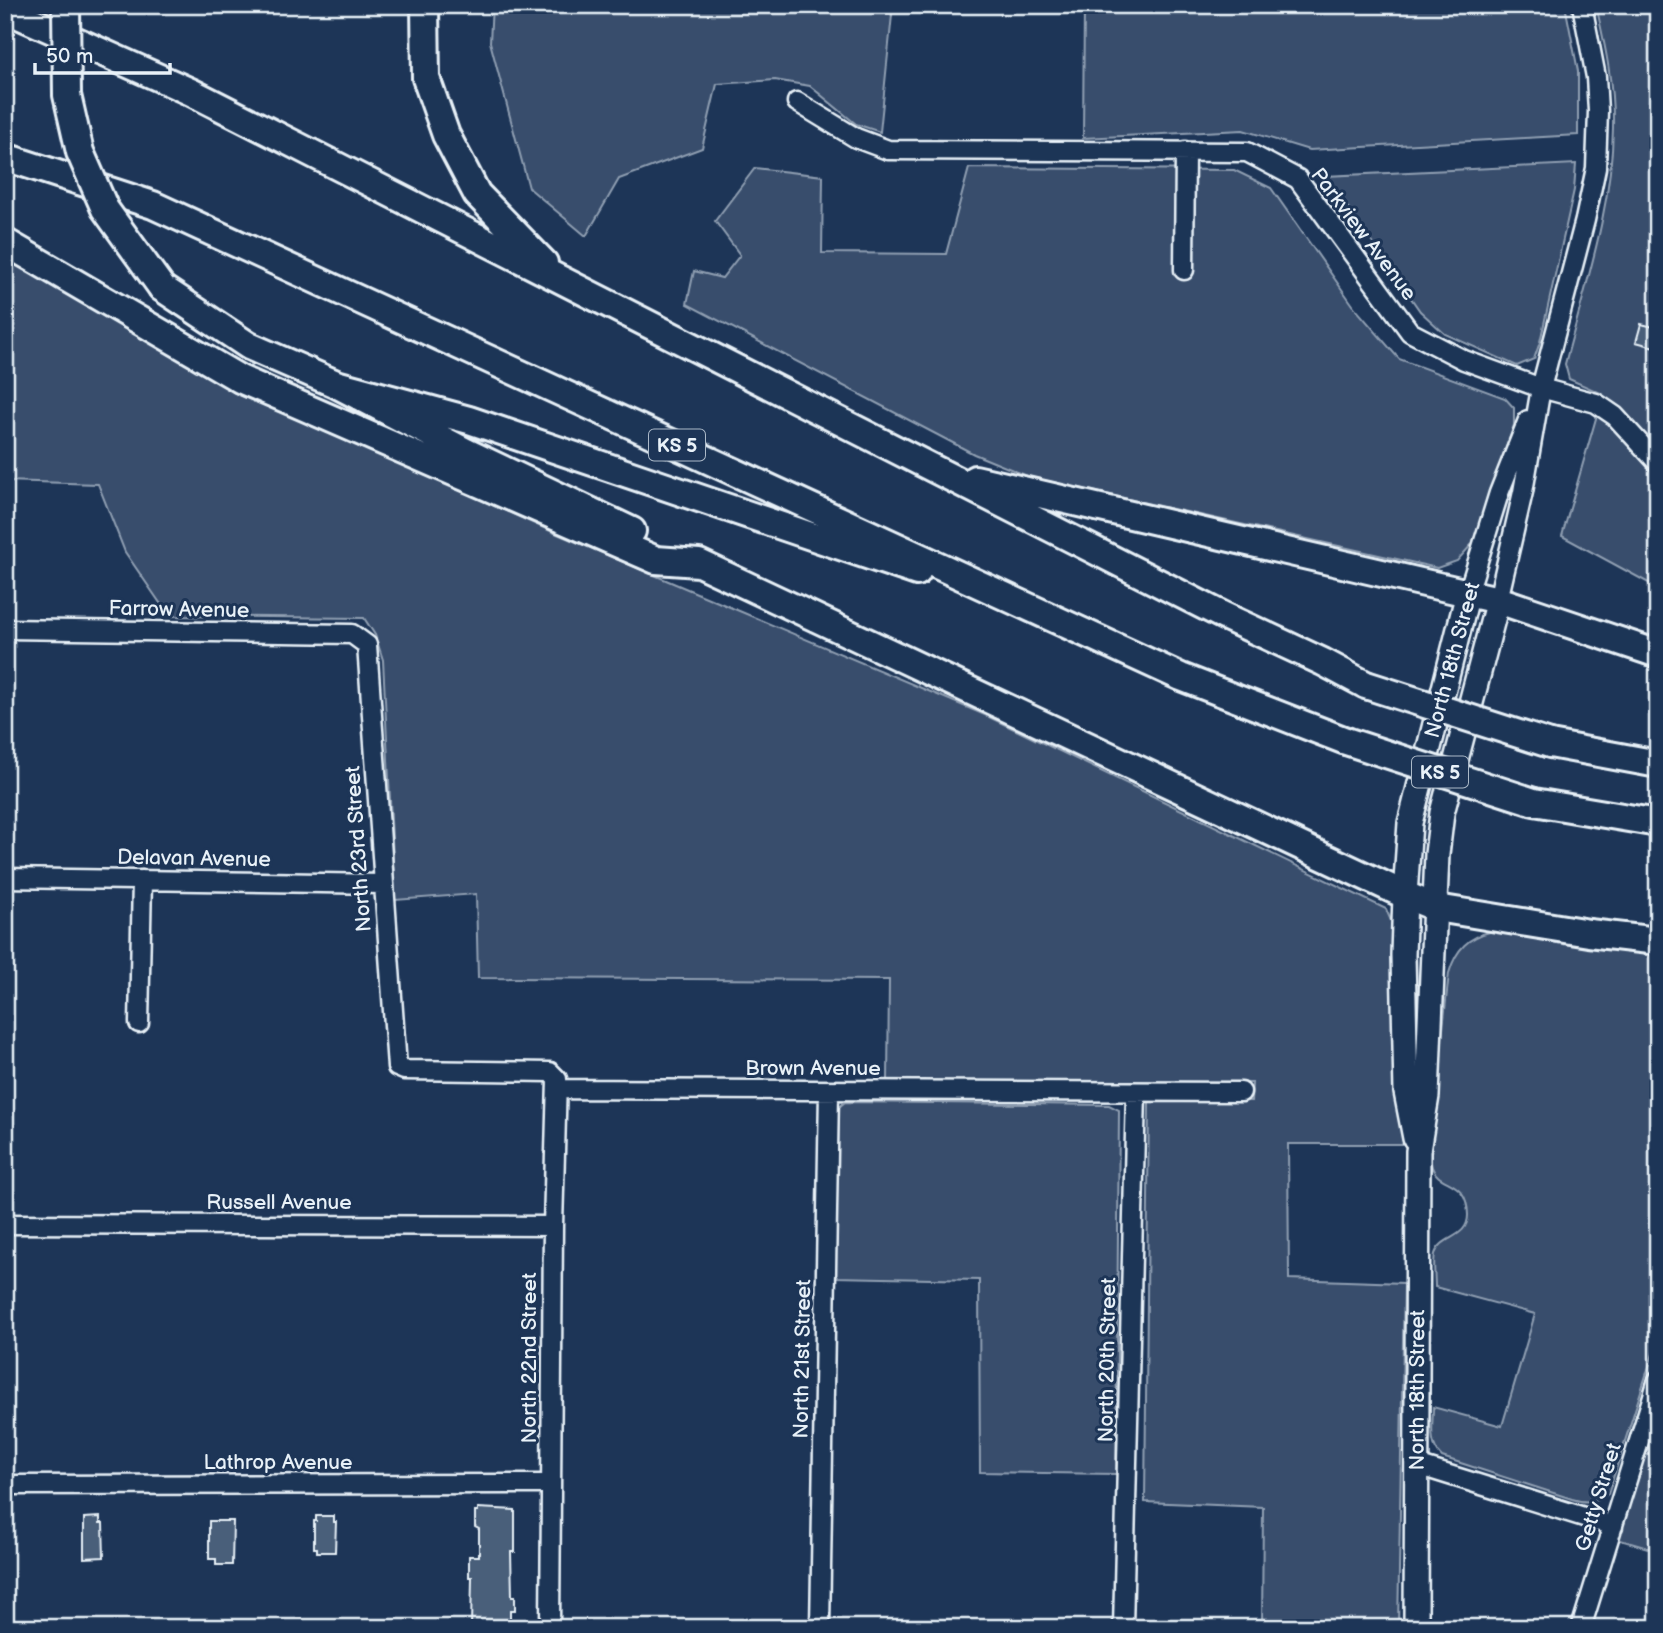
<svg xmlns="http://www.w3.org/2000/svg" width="1663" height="1633" viewBox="0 0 1663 1633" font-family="'Balsamiq Sans',sans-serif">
<rect width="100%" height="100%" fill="#1d3557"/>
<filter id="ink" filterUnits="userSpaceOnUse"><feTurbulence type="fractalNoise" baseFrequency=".0143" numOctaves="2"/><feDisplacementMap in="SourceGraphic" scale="14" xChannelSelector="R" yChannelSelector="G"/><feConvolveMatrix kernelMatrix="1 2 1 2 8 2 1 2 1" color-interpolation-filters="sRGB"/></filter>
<g filter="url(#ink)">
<path fill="#374d6c" stroke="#909fb2" stroke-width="2" d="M492,5H893L880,132L856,124L810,86L775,80L717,84L702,148L619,179L586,236L529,188L490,42Z
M1084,5H1565L1578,71V135L1309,150L1243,130L1083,138Z
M1596,5H1658V588L1562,536L1603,394L1569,379L1565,364C1585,287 1612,208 1613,128C1614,86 1605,45 1596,5Z
M1576,164L1574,190L1540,342L1534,359L1517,366L1445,334L1420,311L1326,176Z
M755,168L823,176L822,253L946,254L969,168L1234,170L1271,188L1355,308L1399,359L1505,398L1514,408V425L1472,544L1457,561L1437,568L1030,477L974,454L687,304L694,271L722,278L740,255L715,221Z
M5,258L232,388L555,533L985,715L1386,909L1394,928L1398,1082L1403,1144H1288L1289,1279L1404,1283L1398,1628H1262L1263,1507L1145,1502L1149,1099L1251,1101L1252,1083L888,1082L889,980L478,978L476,894L395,900L383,660L375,635L364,618L169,616L125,552L98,484L5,481Z
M1493,931H1514L1658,954V1338L1608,1494C1595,1503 1586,1503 1572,1499L1442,1457C1428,1444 1433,1425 1433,1407L1502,1426L1535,1314L1435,1287C1435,1277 1433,1263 1435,1254C1441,1235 1468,1239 1468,1215C1467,1177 1439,1188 1432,1167C1428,1155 1433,1125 1435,1113C1439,1066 1444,1019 1449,973C1456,949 1468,937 1493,931Z
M845,1102L1109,1105L1119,1110L1116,1474L980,1472L979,1280L835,1277L839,1107Z
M1658,1412V1551L1617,1539Z"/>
<path fill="#495e7a" stroke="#e8f1f8" stroke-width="2" d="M1641,324L1658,328V348L1636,342Z
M478,1508L515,1510V1552H511L512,1596H515V1610H510V1628H471L472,1577H469V1556H479V1529L475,1527V1512H478Z
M316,1516H334V1522H336L335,1552H317V1548H314V1521H316Z
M100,1517V1523H103L104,1557L84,1558V1518Z
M209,1521H233L232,1565H216V1559H209Z"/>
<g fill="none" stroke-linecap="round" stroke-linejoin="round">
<g stroke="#e8f1f8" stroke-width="23">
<path id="minor" d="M797,102L856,138L888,150L1247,152L1298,179L1410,332L1464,360L1541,388L1596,403L1615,416L1658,463
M1184,270L1185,151
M1468,593L1499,493L1528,420
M1498,600L1523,492L1541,388L1585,220L1596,168L1598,111L1596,77L1582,5
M5,629L352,634L367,645L397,1067L404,1070L550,1072L557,1079L553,1226L550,1628
M5,878L382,884
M139,1023L142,880
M557,1089L1241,1092
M5,1224L553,1226
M1417,1465L1613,1526
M5,1485L551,1484
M820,1628L829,1091
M1123,1628L1136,1092
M1581,1628L1658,1380"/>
</g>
<g stroke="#e8f1f8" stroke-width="28">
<g id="major">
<path d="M1415,1138L1406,1092L1403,955L1405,895L1410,823L1468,593"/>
<path id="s1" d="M1416,1628L1418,1151L1427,1096L1437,854L1442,813L1498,600"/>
</g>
</g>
<g stroke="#e8f1f8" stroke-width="32">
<path id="highway" d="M425,5L426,78L446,135L477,194L544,263
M5,9L191,92L1224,616L1323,662L1366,685
M5,157L153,205L1181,677L1346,741
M5,242L240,379L656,560L699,563L1405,895L1437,908L1589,933L1658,941
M162,288L249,346L336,384L466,452L632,531
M336,384L469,420L917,572
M975,479L1468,593L1498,600L1658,654
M1550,744L1658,764
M1534,802L1658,823"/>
</g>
<use href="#minor" stroke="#1d3557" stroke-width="18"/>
<use href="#major" stroke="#1d3557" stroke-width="23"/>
<use href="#highway" stroke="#1d3557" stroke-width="26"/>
<g stroke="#e8f1f8" stroke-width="32" stroke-linecap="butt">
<path id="highway-bridge" d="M66,5L67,95L80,152L105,209L162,288
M1366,685L1550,744
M1346,741L1534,802"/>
</g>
<use href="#highway-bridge" stroke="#1d3557" stroke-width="26"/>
</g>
</g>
<g text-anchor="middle" stroke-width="6" stroke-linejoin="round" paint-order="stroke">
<g fill="#1d3557" stroke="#abb9c8" stroke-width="2">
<rect x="649" y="429.5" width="56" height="31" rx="5"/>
<rect x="1412" y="756.5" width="56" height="31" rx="5"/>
</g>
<g font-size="19" font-weight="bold" fill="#e8f1f8">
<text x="677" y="452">KS 5</text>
<text x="1440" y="779">KS 5</text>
</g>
<g font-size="21" fill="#e8f1f8" stroke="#1d3557">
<text transform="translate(1364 234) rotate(53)" y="7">Parkview Avenue</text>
<text transform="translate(179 609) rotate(1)" y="7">Farrow Avenue</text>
<text transform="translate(1452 660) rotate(-75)" y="7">North 18th Street</text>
<text transform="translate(358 849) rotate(-94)" y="7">North 23rd Street</text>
<text transform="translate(194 858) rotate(1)" y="7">Delavan Avenue</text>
<text x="813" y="1075">Brown Avenue</text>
<text x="279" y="1209">Russell Avenue</text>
<text transform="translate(529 1358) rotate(-90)" y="7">North 22nd Street</text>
<text transform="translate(802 1359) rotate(-89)" y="7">North 21st Street</text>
<text transform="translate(1107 1360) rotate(-89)" y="7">North 20th Street</text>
<text dy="7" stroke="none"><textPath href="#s1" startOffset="238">North 18th Street</textPath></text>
<text x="278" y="1469">Lathrop Avenue</text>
<text transform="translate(1598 1497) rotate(-73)" y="7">Getty Street</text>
</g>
</g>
<rect width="1663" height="1633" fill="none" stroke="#1d3557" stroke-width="28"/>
<rect x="14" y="14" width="1635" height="1605" fill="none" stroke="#e8f1f8" stroke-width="2.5" filter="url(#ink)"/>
<path d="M35 63v10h135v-10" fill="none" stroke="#e8f1f8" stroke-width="3.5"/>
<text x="46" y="63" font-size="21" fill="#e8f1f8" stroke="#1d3557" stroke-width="5" paint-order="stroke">50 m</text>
</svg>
